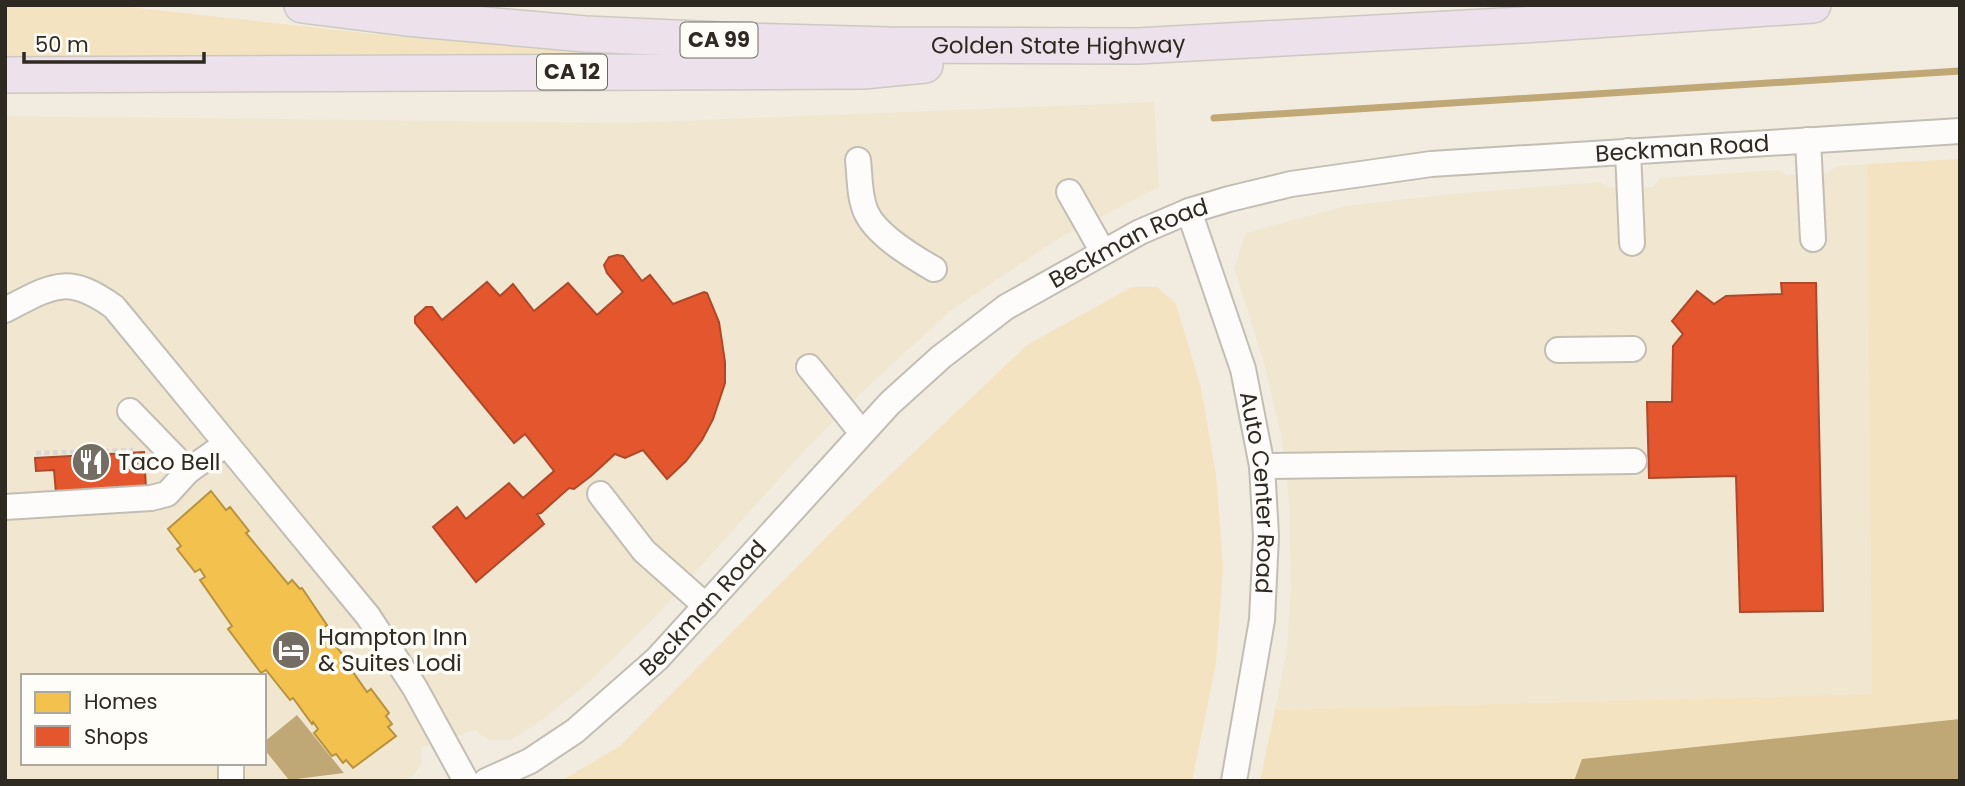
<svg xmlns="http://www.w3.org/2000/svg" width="1965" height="786" viewBox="0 0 1965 786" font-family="Poppins,sans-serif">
<rect width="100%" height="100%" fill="#f2ebdf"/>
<path fill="#f1e6d0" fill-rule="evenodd" d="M1154,102L1159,187L1061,237L950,311L860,394L804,451L656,616L589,682L542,720L511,740H489L474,730L422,747L421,764L412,777L401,781H5V116L628,123ZM23,676H264V763H23Z
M1867,164L1872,694L1275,710L1287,648L1291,588L1289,500L1281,434L1263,359L1234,268L1246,233L1346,206L1451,194L1599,182L1611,188L1653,187L1660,178L1778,170L1787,175L1827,173L1838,166Z"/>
<path fill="#f4e3c1" d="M5,5H110L411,38L583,50V56H5Z
M1960,159V781H1260L1275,710L1872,694L1867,164Z
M1132,287H1157L1176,304L1201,388L1216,475L1223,567L1216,663L1192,781H561L620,746L849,514L1027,345Z"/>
<path fill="#c0a876" d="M297,715L344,773L289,780L264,749V742Z
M1960,719V781H1574L1582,759Z"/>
<path fill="#f2c14e" stroke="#b79340" stroke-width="2" d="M211,491L226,510L230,507L249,531L246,533L288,584L292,580L300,589L302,588L327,625L322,629L355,670L353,672L367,692L371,689L389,713L386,716L392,724L388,727L396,736L353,768L346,760L343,763L336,754L332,756L314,733L318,729L313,722L312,724L293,698L290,700L266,670L261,673L228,629L232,626L200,580L205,577L200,569L195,572L177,549L181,546L168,529Z"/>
<path fill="#e4572e" stroke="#ad492a" stroke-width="2" d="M617,255L623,256L642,281L650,275L673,304L704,292L707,293L719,322L725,362V383L713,419L702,440L686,461L667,479L643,450L625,458L615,454L591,476L574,489L569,488L541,513L537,514L544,524L476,582L433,527L457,507L466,519L509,483L523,498L554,471L525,434L514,443L415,323V317L426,307H432L442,320L487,282L500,296L513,284L534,311L568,283L597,315L623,292L607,273L604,265L609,257Z
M1781,283H1816L1823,611L1740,612L1736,476L1649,478L1647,402H1672L1673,346L1683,334L1672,321L1697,291L1714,304L1726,296L1782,294Z
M144,452L146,488L56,493L54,470L36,471L35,458Z"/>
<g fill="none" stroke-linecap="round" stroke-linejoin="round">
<path stroke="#c0a876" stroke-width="7" d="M1214,118L1960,71"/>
<g stroke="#c3beb4" stroke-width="28">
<g id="minor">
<path d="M1808,140L1813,239"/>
<path d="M1628,151L1632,243"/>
<path d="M858,160C860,177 859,199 867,214C878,236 913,257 934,269"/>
<path d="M1069,192L1103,252"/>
<path id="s1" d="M1189,211L1243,369L1262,466L1266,536L1262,620L1234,781"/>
<path d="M5,310C52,286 67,273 114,307L368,616L415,688L466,781"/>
<path d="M1558,350L1633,349"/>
<path d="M809,367L862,433"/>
<path d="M130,411L188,471"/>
<path d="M1262,466L1634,461"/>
<path d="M600,494L644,551L706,606"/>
<path d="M5,507L151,498L167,494L188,471L226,444"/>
<path d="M231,763V781"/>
<path id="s2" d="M486,781L530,761L575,731L657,659L890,403L941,357L1006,307L1140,232L1189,211L1229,199L1291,184L1431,164L1960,131"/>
</g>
</g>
<g stroke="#ccc9c3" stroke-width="38">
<g id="highway">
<path id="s3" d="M302,5L406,18L585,34L743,41L888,45L1137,46L1522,25L1813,5"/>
<path d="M5,75L863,71L925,65"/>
</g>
</g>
<path stroke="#dad7d4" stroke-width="4.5" stroke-dasharray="5 3.5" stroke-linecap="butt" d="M36,453L133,450"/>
<use href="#minor" stroke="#fdfcfa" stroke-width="24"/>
<use href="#highway" stroke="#ede1eb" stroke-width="35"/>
</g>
<defs>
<g id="restaurant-disc" transform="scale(2.0125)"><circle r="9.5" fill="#736d64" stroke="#fffdf8"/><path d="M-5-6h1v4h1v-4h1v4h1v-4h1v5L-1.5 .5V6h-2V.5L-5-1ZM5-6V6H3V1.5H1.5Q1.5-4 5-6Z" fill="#fff"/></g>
<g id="hotel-disc" transform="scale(2.0125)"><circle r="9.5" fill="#736d64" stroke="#fffdf8"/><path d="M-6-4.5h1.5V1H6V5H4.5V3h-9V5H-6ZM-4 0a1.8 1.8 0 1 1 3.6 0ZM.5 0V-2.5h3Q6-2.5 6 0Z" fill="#fff"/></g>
</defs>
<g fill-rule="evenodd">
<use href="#restaurant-disc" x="91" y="462"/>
<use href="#hotel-disc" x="291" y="650"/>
</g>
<g text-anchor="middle" stroke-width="7" stroke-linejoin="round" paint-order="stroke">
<g fill="#fffdf8" stroke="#6d6962" stroke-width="2">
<rect x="680.5" y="22.5" width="77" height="35" rx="5"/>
<rect x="537" y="54.5" width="70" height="35" rx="5"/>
</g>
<g font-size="21" font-weight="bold" fill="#2e2921">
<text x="719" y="47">CA 99</text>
<text x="572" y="79">CA 12</text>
</g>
<g font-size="23" fill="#2e2921" stroke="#fffdf8">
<text dy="8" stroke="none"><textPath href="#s3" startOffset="758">Golden State Highway</textPath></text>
<text dy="8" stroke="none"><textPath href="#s2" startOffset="1414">Beckman Road</textPath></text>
<text dy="8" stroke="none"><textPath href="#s2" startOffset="847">Beckman Road</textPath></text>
<text dy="8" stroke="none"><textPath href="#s1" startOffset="292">Auto Center Road</textPath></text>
<text dy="8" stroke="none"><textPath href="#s2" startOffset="280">Beckman Road</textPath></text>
</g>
<g font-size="23" fill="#2e2921" stroke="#fffdf8" text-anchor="start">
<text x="118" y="470">Taco Bell</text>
<text x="318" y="645">Hampton Inn<tspan x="318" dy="26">&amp; Suites Lodi</tspan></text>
</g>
</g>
<rect width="1965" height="786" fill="none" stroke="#2e2921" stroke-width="14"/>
<rect x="21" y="674" width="245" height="91" fill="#fffdf8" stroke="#aba8a2" stroke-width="2"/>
<rect x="35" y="692" width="35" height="21" fill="#f2c14e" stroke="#aba8a2" stroke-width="2"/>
<text x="84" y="709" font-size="21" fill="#2e2921">Homes</text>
<rect x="35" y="726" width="35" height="21" fill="#e4572e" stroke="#aba8a2" stroke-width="2"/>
<text x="84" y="744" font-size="21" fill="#2e2921">Shops</text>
<path d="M24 52v10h180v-10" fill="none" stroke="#2e2921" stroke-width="3.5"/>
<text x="35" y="52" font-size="21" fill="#2e2921" stroke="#fffdf8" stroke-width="5" paint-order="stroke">50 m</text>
</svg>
